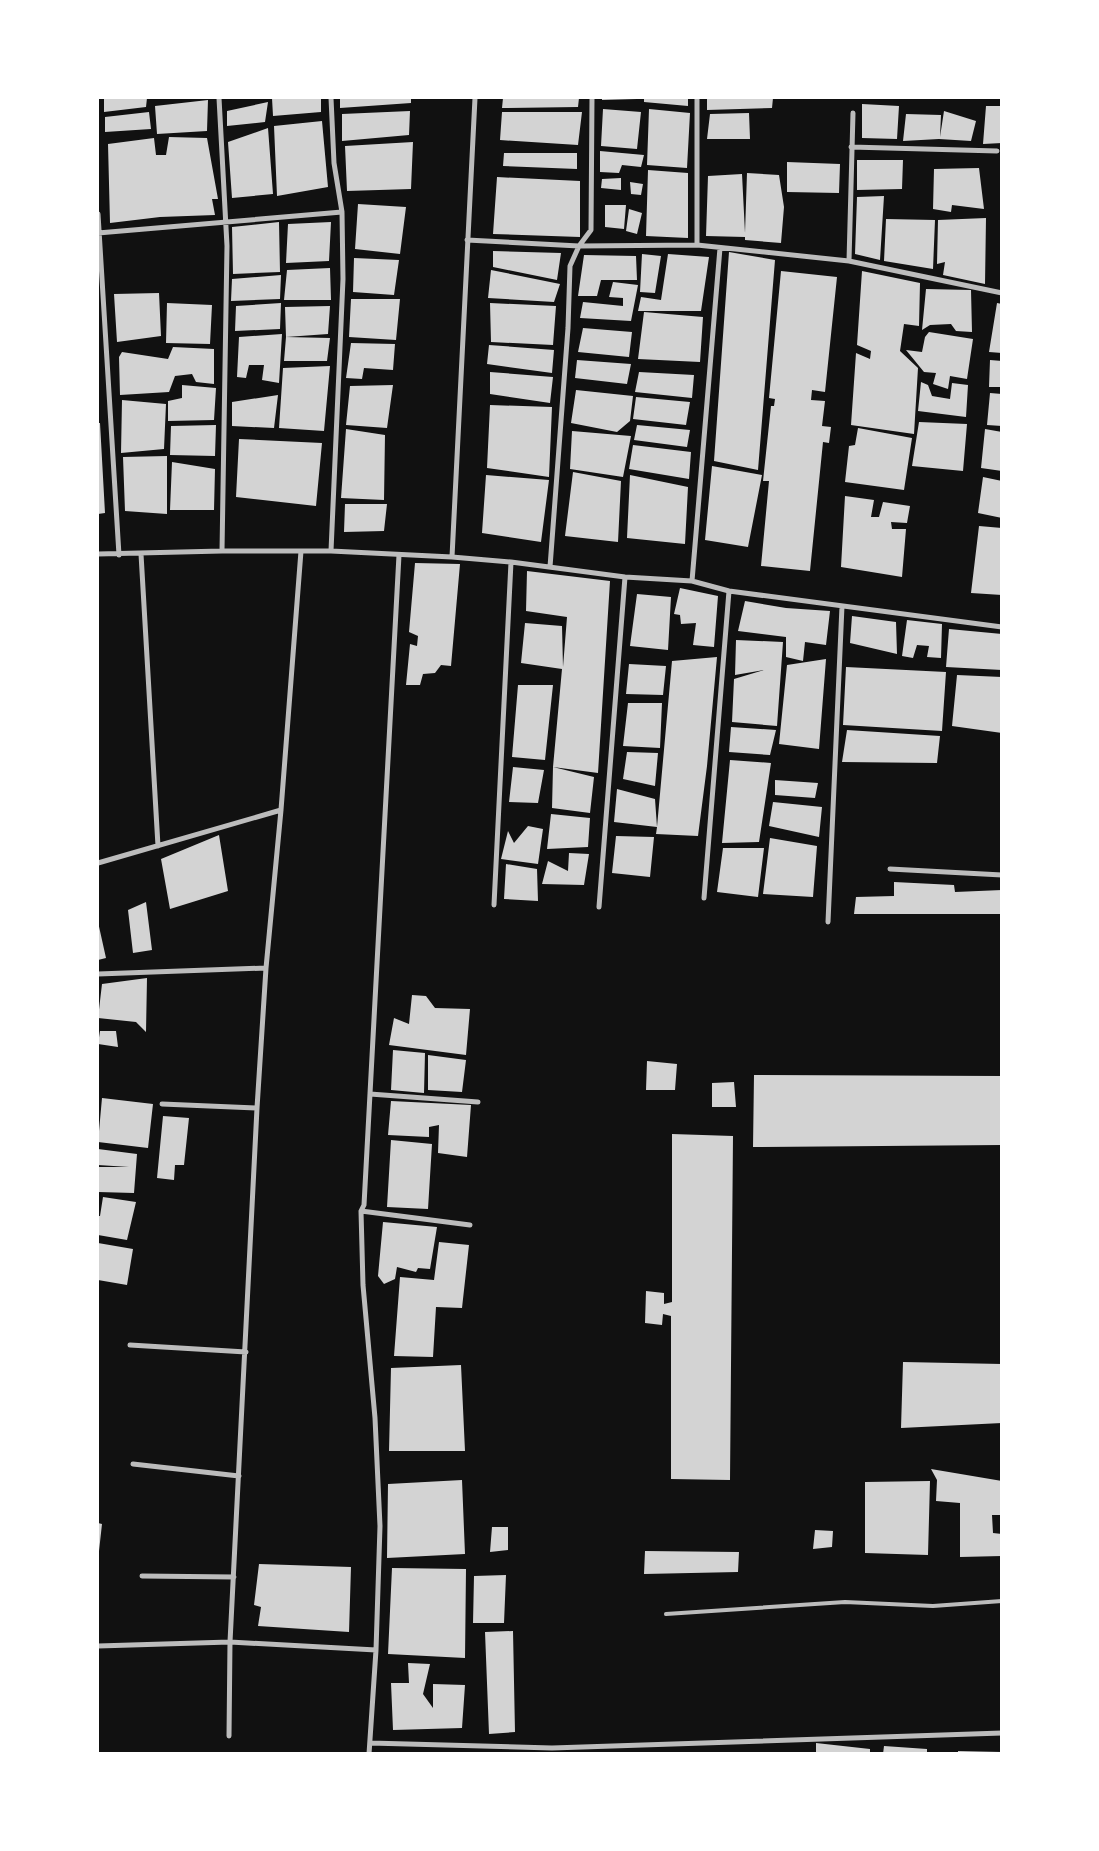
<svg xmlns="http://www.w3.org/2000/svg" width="1099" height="1851" viewBox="0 0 1099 1851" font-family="Jost,sans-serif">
<rect width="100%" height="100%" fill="#111"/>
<path fill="#d3d3d3" d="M104,98H147L146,107L104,112Z
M272,98H321V112L273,116Z
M340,98H411V103L340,108Z
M503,98H579L578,107L502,108Z
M602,98H637V99L602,100Z
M644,98H688V106L644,102Z
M707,98H773L772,108L707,110Z
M208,100L207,131L157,134L155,106Z
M268,102L265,122L227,126V111Z
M862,104L899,106L897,139L862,138Z
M986,106H1002V143L983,144Z
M603,109L641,112L637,149L601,146Z
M649,109L690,113L687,168L647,165Z
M410,111L409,135L342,141V114Z
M944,111L976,121L971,141L939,139L903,141L906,114L941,115L940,137Z
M149,112L151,129L105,132V117Z
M502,112H582L578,145L500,140Z
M749,113L750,139H707L710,114Z
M322,121L328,187L277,196L274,126Z
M268,128L273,194L232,198L228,142Z
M169,137L207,138L218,199H212L215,215L160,217L110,223L108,144L154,138L156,155H166Z
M413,142L411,189L347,191L345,146Z
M600,151L644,155L641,167L622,165L619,173L600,172Z
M504,153H577V169L503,166Z
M857,160H903L902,189L857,190Z
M787,162L840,164L839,193L787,192Z
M979,168L984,209L952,205L951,212L933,209L934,169Z
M648,170L688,173V238L646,236Z
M747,173L779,175L784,207L781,243L745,240V237L706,236L708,176L742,174L745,233Z
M497,177L580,181V237L493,234Z
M621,178V190L601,188L602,179Z
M630,182L643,184L641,195L631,194Z
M884,196L880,260L855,254L857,197Z
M358,204L406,207L400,254L355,249Z
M605,205H626L624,229L605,227Z
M629,209L642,213L637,234L626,231Z
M986,218L985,284L943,275L945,262L937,264L938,220Z
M886,219L935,220L933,269L884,261Z
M279,222L280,272L233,274L232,227Z
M331,222L329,261L286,263L288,224Z
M493,251L561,253L557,280L493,267Z
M729,252L775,260L758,470L714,461Z
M642,254L661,256L655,293L640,292Z
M668,254L709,257L701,311H638L641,297L661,300Z
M584,255L636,256L637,280H601L597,296H578Z
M354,258L399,260L394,295L353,292Z
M330,268L331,300H284L287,270Z
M491,270L560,284L554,302L488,298Z
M781,271L837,277L825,392L812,390L811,400L825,401L822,426L831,427L829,443L823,442L810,571L761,566L769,481H763L771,406H774L775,399L769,398Z
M862,271L920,283L919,326L904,324L900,351L918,368L914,434L851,425L856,353L870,359L871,351L857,345Z
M281,275L280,299L231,301L232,279Z
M613,282L638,285L631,321L580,318L583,302L623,306V298L609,297Z
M926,289L971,290L972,332L956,331L951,324L930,325L922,330Z
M159,293L161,336L117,342L114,294Z
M351,299H400L396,340L349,337Z
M167,303L212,305L210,344L166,343Z
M281,303L280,329L235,331L236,306Z
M490,303L556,306L553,345L491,342Z
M997,303L1002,304V353L989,352Z
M330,306L328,334L286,337L285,307Z
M644,312L703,317L700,362L638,359Z
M583,328L632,332L629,357L578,352Z
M929,332L973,339L967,379L950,376L948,389L933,384L936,373L924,372L906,350L922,352L925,337Z
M282,334L279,383L262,380L264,365H249L246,378L237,377L239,337Z
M286,337L330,338L327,361H284Z
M351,343L395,344L393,370L364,368L362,379L346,378Z
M489,345L554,350L552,373L487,364Z
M173,347L214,349V384L196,382L192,374L175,376L169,392L120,395L119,357L122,352L168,359Z
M577,360L631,364L627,384L575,378Z
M990,360L1002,361V387H989Z
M330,366L324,431L279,428L283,368Z
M490,372L553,377L550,403L490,394Z
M639,372L694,375L692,398L635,392Z
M921,382L928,385L932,396L950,399L952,383L968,385L966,417L918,411Z
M182,385L216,388L214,420L168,421V401L182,398Z
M393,385L387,428L346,425L350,386Z
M576,390L633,396L630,421L617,432L571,423Z
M990,393L1002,394V426L987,425Z
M278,395L274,428L232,426V402Z
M636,397L690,402L686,425L633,419Z
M122,400L166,404L164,449L121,453Z
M490,405L552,407L549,477L487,468Z
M919,422L967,424L963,471L912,466Z
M98,423H100L105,513L98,514Z
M216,425L215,456L170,455L171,426Z
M637,425L690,430L687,447L634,440Z
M858,428L912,438L904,490L845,482L849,446L855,445Z
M346,429L385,435L384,500L341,498Z
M985,429L1002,432V471L981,468Z
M572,431L631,436L623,477L570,469Z
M239,439L322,443L316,506L236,497Z
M633,445L691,452L689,479L629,469Z
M167,456V514L125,511L123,457Z
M172,462L215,469L214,510H170Z
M712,466L762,475L748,547L705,540Z
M573,472L621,481L618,542L565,536Z
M486,475L549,480L541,542L482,533Z
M630,475L688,487L685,544L627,538Z
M983,477L1002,481V518L978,513Z
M845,496L874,500L871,517H879L883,502L910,506L907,523L891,522L892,529H906L902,577L841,567Z
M345,504H387L384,531L344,532Z
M979,526L1002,528V595L971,593Z
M415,563L460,564L451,666L441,665L435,673L423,674L420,685H406L410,644L417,646L418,636L409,632Z
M527,571L610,581L598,773L553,767L594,777L590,813L552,808L553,767L562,669L521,663L525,623L562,626L563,667L567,617L526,611Z
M680,588L718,596L714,647L693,645L696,623L681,624L680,615L674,614Z
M637,594L671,597L668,650L630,646Z
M745,601L786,608L830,611L826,645L805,642L803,661L786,657V637L738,631Z
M852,616L896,622L897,654L850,643Z
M907,620L942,624L941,658L927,657L929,646L917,645L913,658L902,656Z
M949,629L1002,634V670L946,667Z
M736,640L783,642L777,726L732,722L734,679L764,670L735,675Z
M717,657L707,766L698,836L656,834L657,827L614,822L617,789L655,799L657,827L672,661Z
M826,659L819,749L779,744L787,665Z
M629,664L666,666L663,695L626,694Z
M846,667L946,672L942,731L843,725Z
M957,675L1002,677V733L952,726Z
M518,685H553L545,760L512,757Z
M628,703H662L660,748L623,746Z
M731,727L776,730L770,755L729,752Z
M847,730L940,736L937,763L842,762Z
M627,752L658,753L655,786L623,779Z
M730,760L771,763L759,842L722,843Z
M513,767L544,770L538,803L509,802Z
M775,780L818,783L815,798L775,795Z
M773,802L822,807L819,837L769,826Z
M551,814L590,818L588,847L547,849Z
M528,826L543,829L538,864L501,859L508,831L514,843Z
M219,835L228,891L170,909L161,859Z
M616,836L654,837L650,877L612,873Z
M770,838L817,846L813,897L763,894Z
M723,848H764L758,897L717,892Z
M569,853L589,854L584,885L542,884L548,861L568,871Z
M506,864L537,869L538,901L504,899Z
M894,882L954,885L955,892L1002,890V914H854L856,897L894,896Z
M146,902L152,950L133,953L128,910Z
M98,922L106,958L98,960Z
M147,978L146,1032L136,1022L98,1018L102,984Z
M412,995L426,996L435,1008L470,1009L466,1055L389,1045L394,1018L409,1024Z
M100,1031H116L118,1047L98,1044Z
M393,1050L425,1053L424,1093L391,1090Z
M428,1055L466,1060L462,1092L428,1090Z
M647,1061L677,1064L675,1090H646Z
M754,1075L1002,1076V1145L753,1147Z
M734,1082L736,1107H712V1083Z
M102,1098L153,1104L148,1148L98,1142Z
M391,1101L471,1105L467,1157L438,1153L439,1125L429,1127V1137L388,1135Z
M163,1116L189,1118L184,1165H175L174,1180L157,1178Z
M672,1134L733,1136L730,1480L671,1479V1316L663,1314L662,1325L645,1323L646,1291L664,1293V1304L672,1302Z
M391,1140L432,1144L428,1209L387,1207Z
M98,1149L137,1154L134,1193L98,1192V1167H129L98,1165Z
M103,1197L136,1202L127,1240L98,1235V1216H100Z
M383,1222L437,1227L430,1269L418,1268L416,1272L397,1267L395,1279L384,1284L378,1276Z
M439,1242L469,1245L462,1308L436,1307L433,1357L394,1356L400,1277L434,1280Z
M98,1243L133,1249L127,1285L98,1280Z
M903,1362L1002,1364V1423L901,1428Z
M461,1365L465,1451H389L391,1368Z
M931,1469L1002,1481V1515H992L993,1533L1002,1534V1556L960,1557V1503L936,1501L937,1480Z
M462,1480L465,1554L387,1558L388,1484Z
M930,1481L928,1555L865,1553V1482Z
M98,1523L102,1524L99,1551L98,1550Z
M492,1527H508V1550L490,1552Z
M815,1530L833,1531L832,1547L813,1549Z
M645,1551L739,1552L738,1572L644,1574Z
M259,1564L351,1567L349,1632L258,1626L261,1607L254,1605Z
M392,1568L466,1569L465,1658L388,1654Z
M506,1575L504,1623H473L474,1576Z
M513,1631L515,1732L489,1734L485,1632Z
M408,1663L430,1664L423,1694L433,1708V1684L465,1685L462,1728L393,1730L391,1683H409Z
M816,1743L870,1749V1754H816Z
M884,1746L927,1749V1754H883Z
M958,1751L1002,1752V1754H958Z"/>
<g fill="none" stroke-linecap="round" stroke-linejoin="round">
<path stroke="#bcbcbc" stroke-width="4" d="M666,1614L845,1602L933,1606L1002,1601"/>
<path stroke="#bcbcbc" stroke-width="5" d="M219,98L227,246L222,551
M331,98L334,163L342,212L343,279L331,551
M697,98V245
M851,147L997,151
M98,214L119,555
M98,233L342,212
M467,240L579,246L697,245L849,261L1002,293
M849,261L853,113
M98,554L222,551H331L452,557L511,562L625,577L692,581L729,591L1002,627
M141,554L158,846
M452,557L475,98
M550,567L568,328L570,266L579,246L591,230L592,98
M692,581L720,248
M98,863L281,810
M890,869L1002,875
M704,898L729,591
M494,905L511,562
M599,907L625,577
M828,922L842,606
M98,974L266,968
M370,1094L478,1102
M162,1104L257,1108
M361,1211L470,1225
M130,1345L246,1352
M133,1464L239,1476
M142,1576L234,1577
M98,1646L230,1642L376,1650
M229,1736L230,1642L257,1108L266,968L281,810L301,551
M370,1743L552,1748L1002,1733
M369,1754L376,1650L380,1526L375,1418L363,1285L361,1211L364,1205L399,555"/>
</g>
<rect width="1099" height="1851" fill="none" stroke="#ffffff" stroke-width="198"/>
</svg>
